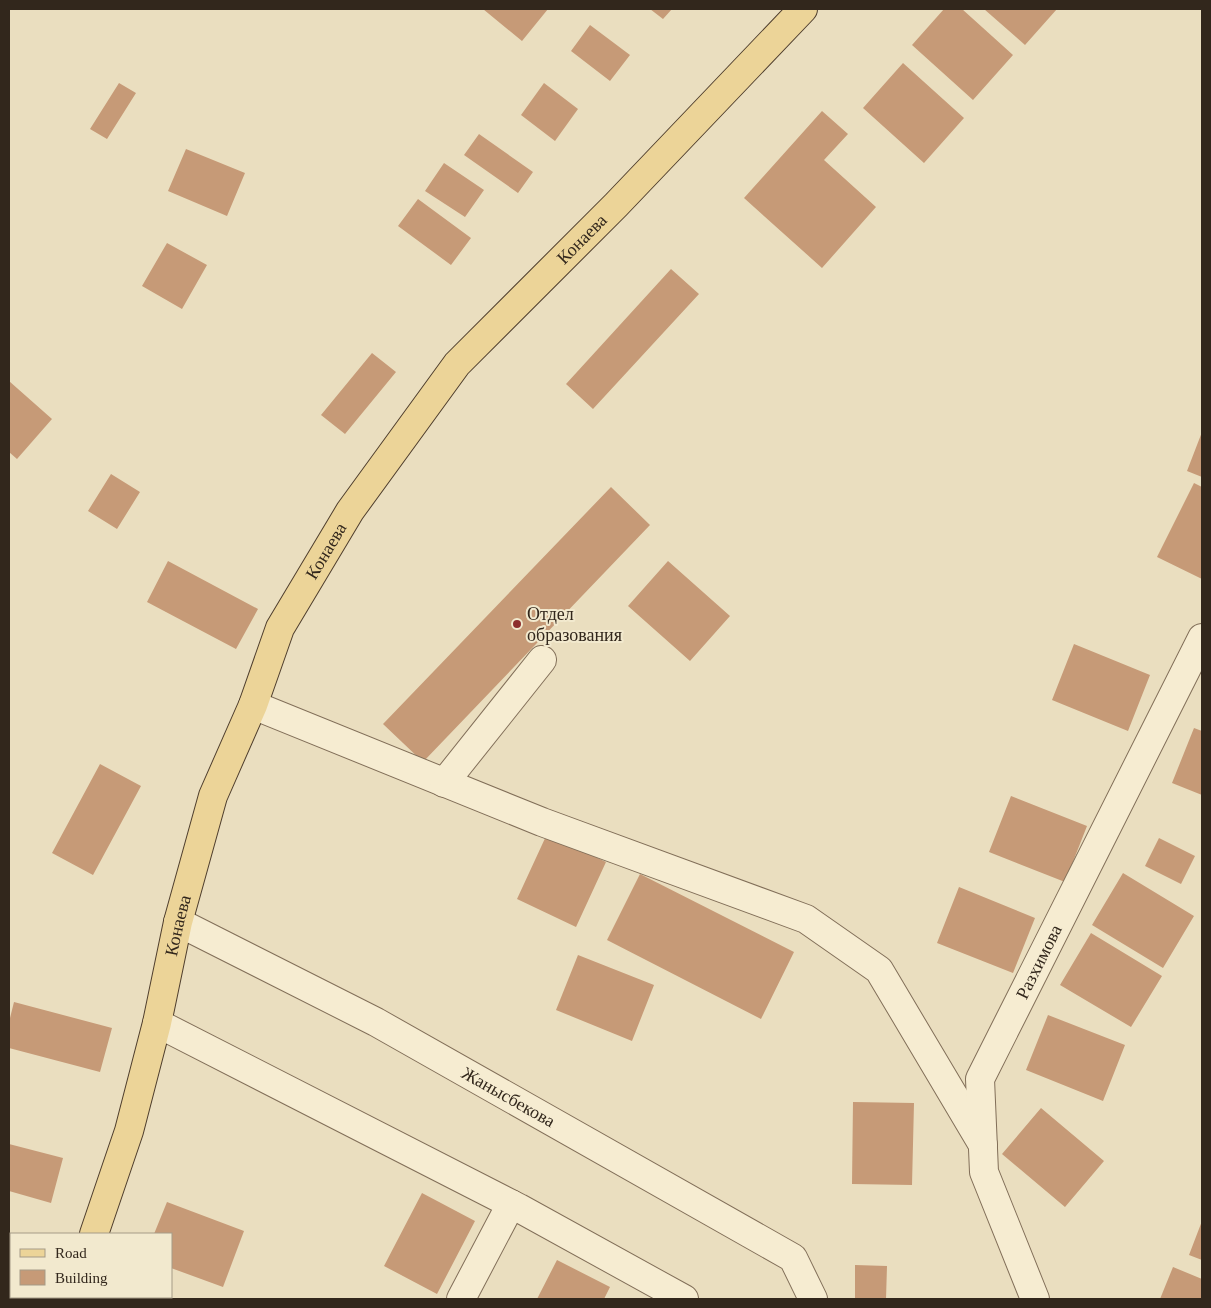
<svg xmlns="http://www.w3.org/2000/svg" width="1211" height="1308" viewBox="0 0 1211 1308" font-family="'Times New Roman',serif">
<rect width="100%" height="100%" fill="#eadebf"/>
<path fill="#c69a77" d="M483,9H548L522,41Z
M650,9H672L663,19Z
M944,9H962L1013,55L973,100L912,45Z
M984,9H1057L1025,45Z
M590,25L630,55L610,81L571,51Z
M903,63L964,118L924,163L863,108Z
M119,83L136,93L107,139L90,129Z
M544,83L578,109L555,141L521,115Z
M822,111L848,134L824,160L876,207L822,268L744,198Z
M479,134L533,172L518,193L464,155Z
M186,149L245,173L227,216L168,191Z
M444,163L484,190L465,217L425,191Z
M418,199L471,238L451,265L398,226Z
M167,243L207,265L182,309L142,286Z
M671,269L699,294L593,409L566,384Z
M372,353L396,372L345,434L321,415Z
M9,381L52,419L17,459L9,452Z
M1202,432V477L1187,471Z
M111,474L140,492L117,529L88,511Z
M1194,483L1202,487V579L1157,557Z
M611,487L650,525L423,762L383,724Z
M168,561L258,609L236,649L147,602Z
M668,561L730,616L690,661L628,606Z
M1074,644L1150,675L1128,731L1052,700Z
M1194,728L1202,731V795L1172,783Z
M100,764L141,786L93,875L52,853Z
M1011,796L1087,826L1065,882L989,852Z
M547,834L606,862L576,927L517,899Z
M1159,838L1195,856L1181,884L1145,866Z
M1123,873L1194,916L1163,968L1092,925Z
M640,874L794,952L761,1019L607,940Z
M959,887L1035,918L1013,973L937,943Z
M1091,933L1162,976L1131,1027L1060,985Z
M578,955L654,985L632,1041L556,1010Z
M14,1002L112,1028L100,1072L9,1048V1022Z
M1048,1015L1125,1045L1103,1101L1026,1070Z
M853,1102L914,1103L912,1185L852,1184Z
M1041,1108L1104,1161L1065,1207L1002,1154Z
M9,1144L63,1158L51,1203L9,1191Z
M422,1193L475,1221L437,1294L384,1266Z
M167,1202L244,1231L223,1287L171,1268V1234H154Z
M1202,1221V1260L1189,1255Z
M9,1258L11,1259V1297H39V1299H9Z
M557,1260L610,1287L604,1299H537Z
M855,1265L887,1266L886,1299H855Z
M1173,1267L1202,1279V1299H1160Z"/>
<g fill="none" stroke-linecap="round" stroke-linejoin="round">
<g stroke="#826f59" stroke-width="30">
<g id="minor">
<path d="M253,705L542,822L806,919L879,970L983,1145"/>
<path d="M444,783L542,660"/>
<path id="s1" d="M178,922L376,1022L793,1258L813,1299"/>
<path d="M157,1023L519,1208L684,1299"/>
<path d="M93,1297L99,1299"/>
<path d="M461,1299L511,1204"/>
<path id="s2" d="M1035,1299L984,1172L980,1079L1202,638"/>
</g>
</g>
<g stroke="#4f3e2d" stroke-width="30">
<g id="major">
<path id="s3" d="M94,1234L129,1131L157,1023L178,922L213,796L253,705L280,628L350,511L457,364L616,205L803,9"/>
<path d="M74,1299L75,1297"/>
</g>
</g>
<use href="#minor" stroke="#f6ecd1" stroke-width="28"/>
<use href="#major" stroke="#ecd498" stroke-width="28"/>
</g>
<circle fill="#8d2e2d" stroke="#f2e9ce" stroke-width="2" cx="517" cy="624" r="5"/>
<g text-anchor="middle" stroke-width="4" stroke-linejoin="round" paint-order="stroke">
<g font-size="18" fill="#32271c" stroke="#f2e9ce">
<text dy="6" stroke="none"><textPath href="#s3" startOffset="1130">Конаева</textPath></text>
<text dy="6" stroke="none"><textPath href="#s3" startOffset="725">Конаева</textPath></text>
<text dy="6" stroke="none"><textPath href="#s3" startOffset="320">Конаева</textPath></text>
<text dy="6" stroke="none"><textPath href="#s2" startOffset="361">Разхимова</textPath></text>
<text dy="6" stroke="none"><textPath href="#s1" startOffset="374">Жанысбекова</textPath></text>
</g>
<g font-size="18" fill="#32271c" stroke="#f2e9ce" text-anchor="start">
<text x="527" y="620">Отдел<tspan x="527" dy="21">образования</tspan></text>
</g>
</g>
<rect width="1211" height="1308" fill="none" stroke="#32271c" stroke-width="20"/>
<rect x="10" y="1233" width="162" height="65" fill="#f2e9ce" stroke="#a59b87"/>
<rect x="20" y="1249" width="25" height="8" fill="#ecd498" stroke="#a59b87"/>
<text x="55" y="1258" font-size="15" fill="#32271c">Road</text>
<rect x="20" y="1270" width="25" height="15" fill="#c69a77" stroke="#a59b87"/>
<text x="55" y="1283" font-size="15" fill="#32271c">Building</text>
</svg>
